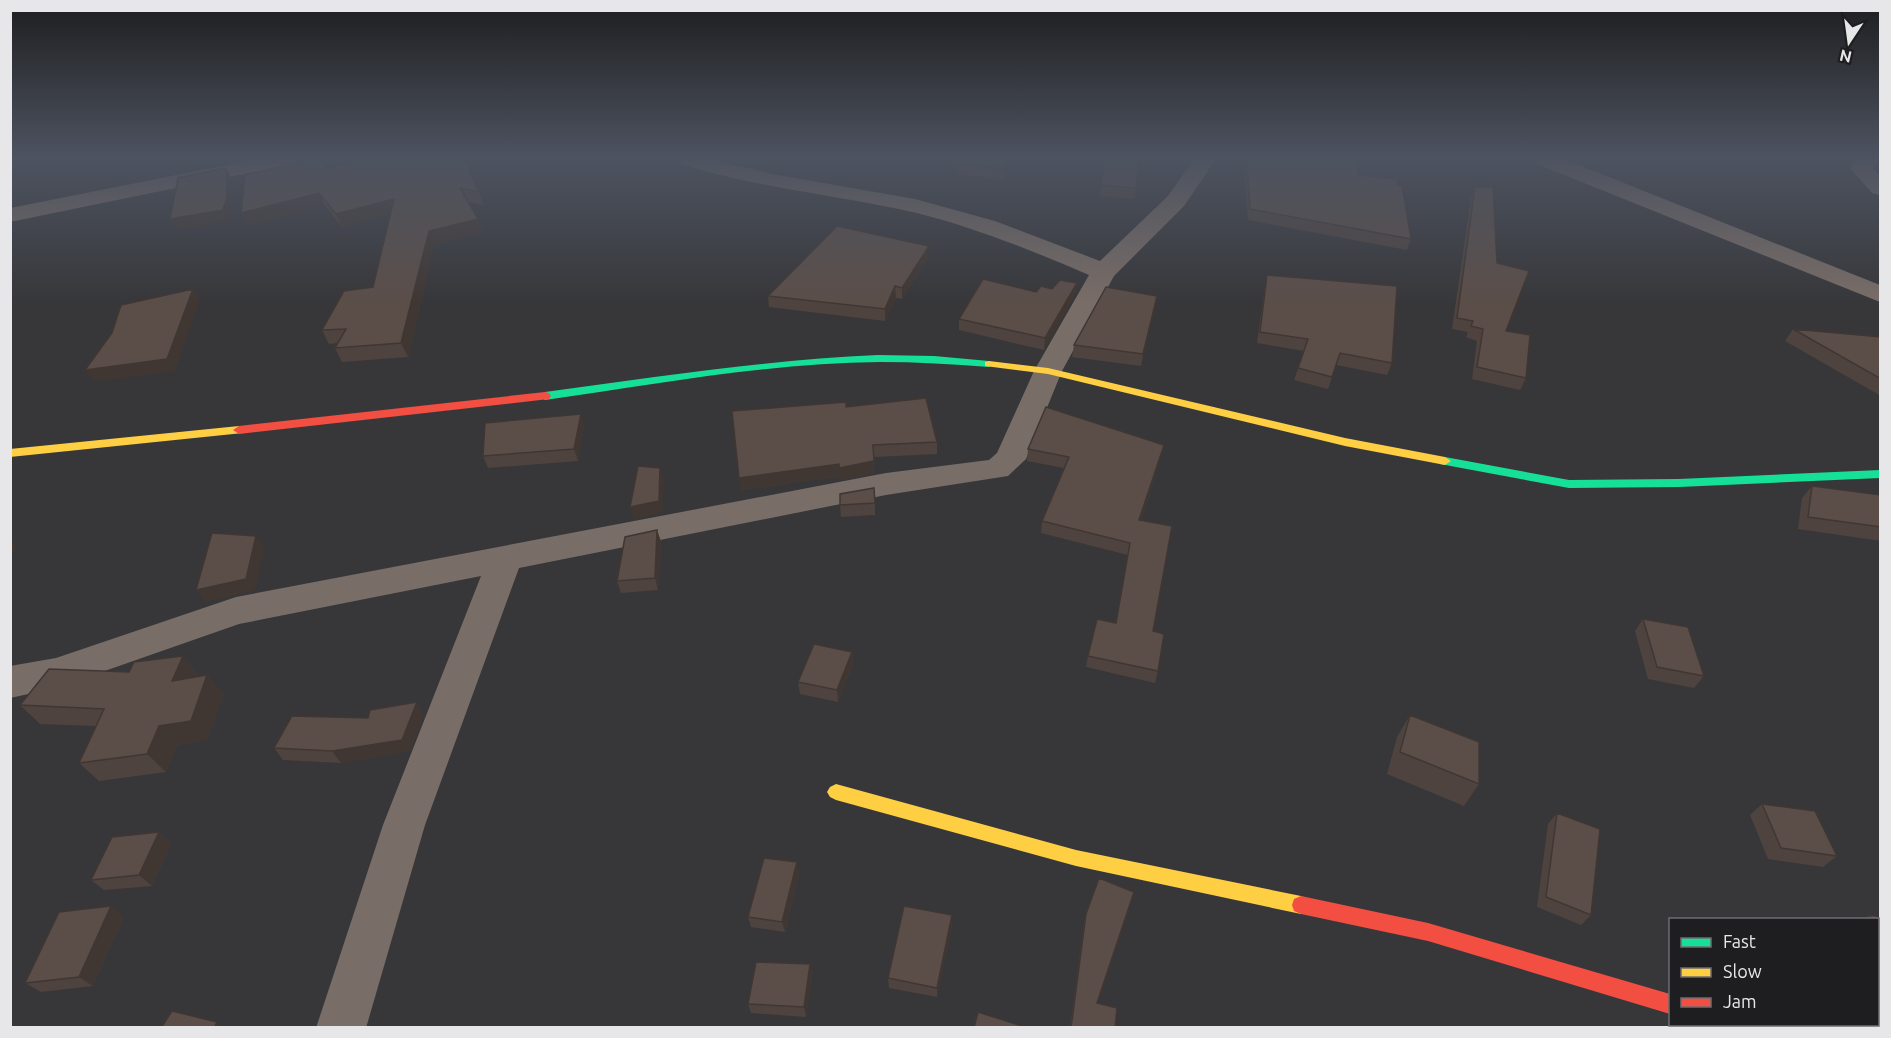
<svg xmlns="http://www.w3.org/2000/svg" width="1891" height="1038" viewBox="0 0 1891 1038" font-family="Ubuntu,sans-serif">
<rect width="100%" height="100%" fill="#37373a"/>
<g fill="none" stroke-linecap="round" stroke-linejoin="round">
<path fill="#796d67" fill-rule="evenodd" d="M257,159H299L296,164L288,165L10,222V208Z
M677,159H709L772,174L915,199L995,221L1100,261L1168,196L1194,159H1216L1184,206L1114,276L1062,371L1026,459L1008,476L886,495L519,568L425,825L366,1028H316L383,825L481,576L239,624L56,688L10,698V666L56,658L236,597L886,473L989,460L997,453L1034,371L1089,275C1033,251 976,228 917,213C838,195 758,188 680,164Z
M1534,159H1564L1880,285V302L1537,164Z
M1857,159H1880L1873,168L1880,176V195L1872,193L1850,168Z
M1714,1024H1771L1772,1028H1715Z"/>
<path fill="#16e098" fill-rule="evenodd" d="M878,355L934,356L989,361L995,364L989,367C953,364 916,362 880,362C768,363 656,384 545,400L539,396L545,392C656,377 766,360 878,355Z
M1445,457L1569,480L1679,479L1880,470V478L1679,487L1569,488L1440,464L1439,461L1440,458Z"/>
<path fill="#ffcf43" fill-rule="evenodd" d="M989,361L1048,368L1345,438L1445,457L1451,461L1445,465L1345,446L1048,374L985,366V362Z
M239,426L243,427L245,430L243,433L10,457V449Z
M836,784L1076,850L1301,896L1308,899L1310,905L1308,911L1301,914L1076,866L836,800L830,797L827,792L830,787Z"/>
<path fill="#f24e42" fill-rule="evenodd" d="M545,392L549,393L551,396L549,399L239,434L233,430L239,426Z
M1301,896L1428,923L1670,994V1014L1428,941L1301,914L1294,911L1292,905L1294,899Z"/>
</g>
<path fill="#4e433f" d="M360,159L479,192L484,205L468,202L478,219L483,232L434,244L408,357L342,362L335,348L337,343L329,344L322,330L373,287L390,214L342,227L325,206L248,226L241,213Z
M956,159H1014L1004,180L955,174Z
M1105,159L1136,188L1135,199L1100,196Z
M1243,159H1358V175L1398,185L1411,239L1407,250L1248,220Z
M1475,187L1497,263L1506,331L1526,378L1520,390L1472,379L1477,341L1466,337L1468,332L1452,329L1471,197Z
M929,246V257L902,299L896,298L885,321L769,307L768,296Z
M1267,275L1392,363L1387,375L1336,365L1328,389L1294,380L1304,351L1257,343L1265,286Z
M1077,283L1075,294L1044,350L959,330V319L1036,292Z
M1155,307L1141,366L1072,357L1074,345Z
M1793,329L1881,337V396L1785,341Z
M846,407L937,442V454L874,457V473L840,480L839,476L741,490Z
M584,426L578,461L488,468L483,456Z
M1164,445L1161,457L1141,520L1158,671L1155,683L1086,667L1088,656L1116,623L1128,555L1041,533L1042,521L1064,468L1027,461L1028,449Z
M1812,486L1881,495V541L1798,529L1802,498Z
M875,499V515L841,517L840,505Z
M657,530L661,542L658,590L621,593L617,581Z
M1643,619L1704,676L1694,688L1648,679L1635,631Z
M852,652L853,664L838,702L800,694L798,682Z
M183,656L199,675L198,677L207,675L223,694L208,739L177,745L166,772L99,781L79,763L96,726L40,724L20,705Z
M424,714L410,751L341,763L283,760L274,748L368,718Z
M1410,715L1479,784L1464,806L1387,774L1397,737Z
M1762,804L1837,856L1823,867L1768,859L1750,815Z
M1557,813L1591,915L1581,925L1537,907L1548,824Z
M159,832L171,843L152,886L104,890L91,880Z
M799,873L785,932L751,927L748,917Z
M1131,903L1097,1003L1115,1028H1070L1084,924L1086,914Z
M952,915V925L937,997L889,988L888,978Z
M1870,915L1881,917V982L1878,981V920H1863Z
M124,916L93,986L41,992L25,983Z
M810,964L812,974L806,1017L751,1013L748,1004Z"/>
<path fill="#403733" d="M187,159H230V162L187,171L181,160Z
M1010,159H1014L1004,180V169Z
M226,168L232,179L233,208L228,221L177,230L170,219Z
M319,193L325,206L248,226L241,213Z
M394,199L399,212L342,227L336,214Z
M478,219L483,232L434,244L408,357L401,343L429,231Z
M929,246V257L902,299V288Z
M1077,283L1075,294L1044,350L1045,338Z
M895,286L896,298L885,321V309Z
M193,289L200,300L175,371L94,382L85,370Z
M1157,296L1155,307L1141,366L1143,354Z
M581,414L584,426L578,461L574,449Z
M873,445L874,473L840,480L839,476L741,490L739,478Z
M1164,445L1161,457L1137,532L1139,520Z
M660,468L664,480L662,513L634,519L630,507Z
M657,530L661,542L658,590L655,578Z
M256,536L264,548L255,591L205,602L196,590Z
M10,540L17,547L10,555Z
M852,652L853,664L838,702L837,690Z
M183,656L199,675L189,700L172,681Z
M207,675L223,694L208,739L177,745L166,772L147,754L159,726Z
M417,702L424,714L410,751L341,763L332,751Z
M159,832L171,843L152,886L139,875Z
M797,862L799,873L785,932L782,922Z
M111,906L124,916L93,986L79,977Z
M952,915V925L937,997V988Z
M810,964L812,974L806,1017L804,1007Z
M217,1022L224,1028H214Z"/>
<path fill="#5b4e49" stroke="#403733" stroke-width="1.5" d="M314,159H320L326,169L360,159H464L479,192L460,188L478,219L429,231L401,343L335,348L346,329L322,330L344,291L373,287L394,199L336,214L319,193L241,213L245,175Z
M956,159H1010L1004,169L955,163Z
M1105,159H1139L1136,188L1101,185Z
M1246,159H1358V175L1397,179L1398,185H1402L1411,239L1250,209Z
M226,168L227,197L223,210L170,219L178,178Z
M1475,187H1493L1497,263L1529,271L1506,331L1530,335L1526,378L1477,367L1483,329L1471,326L1473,321L1457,318Z
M837,226L929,246L902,288L895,286L885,309L768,296Z
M1267,275L1397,286L1392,363L1340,353L1332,377L1298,368L1308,339L1260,332Z
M983,279L1036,292L1041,286L1052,289L1060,280L1077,283L1045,338L959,319Z
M1106,287L1157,296L1143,354L1074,345Z
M193,289L167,359L85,370L112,333L121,305Z
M1793,329L1881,337V379Z
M926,398L937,442L873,445L874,461L839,468V464L739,478L732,411L846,402V407Z
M1046,407L1164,445L1139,520L1172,526L1153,631L1164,634L1158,671L1088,656L1097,619L1116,623L1130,543L1042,521L1069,457L1028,449Z
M581,414L574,449L483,456L485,423Z
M638,466L660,468L659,501L630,507Z
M1812,486L1881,495V527L1808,517Z
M874,488L875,503L840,505V494Z
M657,530L655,578L617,581L625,537Z
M212,533L256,536L246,579L196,590Z
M1643,619L1688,627L1704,676L1657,667Z
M814,644L852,652L837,690L798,682Z
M183,656L172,681L207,675L191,721L159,726L147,754L79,763L104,709L20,705L49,669L129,672L134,662Z
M417,702L402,740L332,751L274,748L292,716L368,718L370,710Z
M1410,715L1479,742V784L1400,752Z
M1762,804L1815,811L1837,856L1781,848Z
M1557,813L1600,829L1591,915L1546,897Z
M159,832L139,875L91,880L112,837Z
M764,858L797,862L782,922L748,917Z
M1099,878L1134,892L1097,1003L1117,1008L1115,1028H1071L1086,914Z
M111,906L79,977L25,983L59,912Z
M904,906L952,915L937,988L888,978Z
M1870,915L1881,917V942L1878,934V920H1872Z
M756,962L810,964L804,1007L748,1004Z
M172,1011L217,1022L214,1028H161Z
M978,1012L1028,1028H974Z"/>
<linearGradient id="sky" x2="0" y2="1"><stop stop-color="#1e1e20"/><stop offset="0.52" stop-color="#4d5360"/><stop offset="1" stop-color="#4d5360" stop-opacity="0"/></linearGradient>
<rect width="1891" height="304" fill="url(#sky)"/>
<rect width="1891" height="1038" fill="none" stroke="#e7e7ea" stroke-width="24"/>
<rect x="1669" y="918" width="210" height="108" fill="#1e1e20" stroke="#6e6e71" stroke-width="1.5"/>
<rect x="1681" y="938" width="30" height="9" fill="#16e098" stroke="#6e6e71" stroke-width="1.5"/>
<text x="1723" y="948" font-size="18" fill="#e7e7ea">Fast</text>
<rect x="1681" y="968" width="30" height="9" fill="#ffcf43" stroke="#6e6e71" stroke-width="1.5"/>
<text x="1723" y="978" font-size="18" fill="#e7e7ea">Slow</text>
<rect x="1681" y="998" width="30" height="9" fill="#f24e42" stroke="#6e6e71" stroke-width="1.5"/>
<text x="1723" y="1008" font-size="18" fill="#e7e7ea">Jam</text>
<g transform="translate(1849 42) rotate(193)" stroke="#1e1e20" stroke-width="4.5" paint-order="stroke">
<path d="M0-4.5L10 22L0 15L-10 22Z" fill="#e7e7ea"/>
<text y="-9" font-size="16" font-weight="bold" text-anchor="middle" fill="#e7e7ea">N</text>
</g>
</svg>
